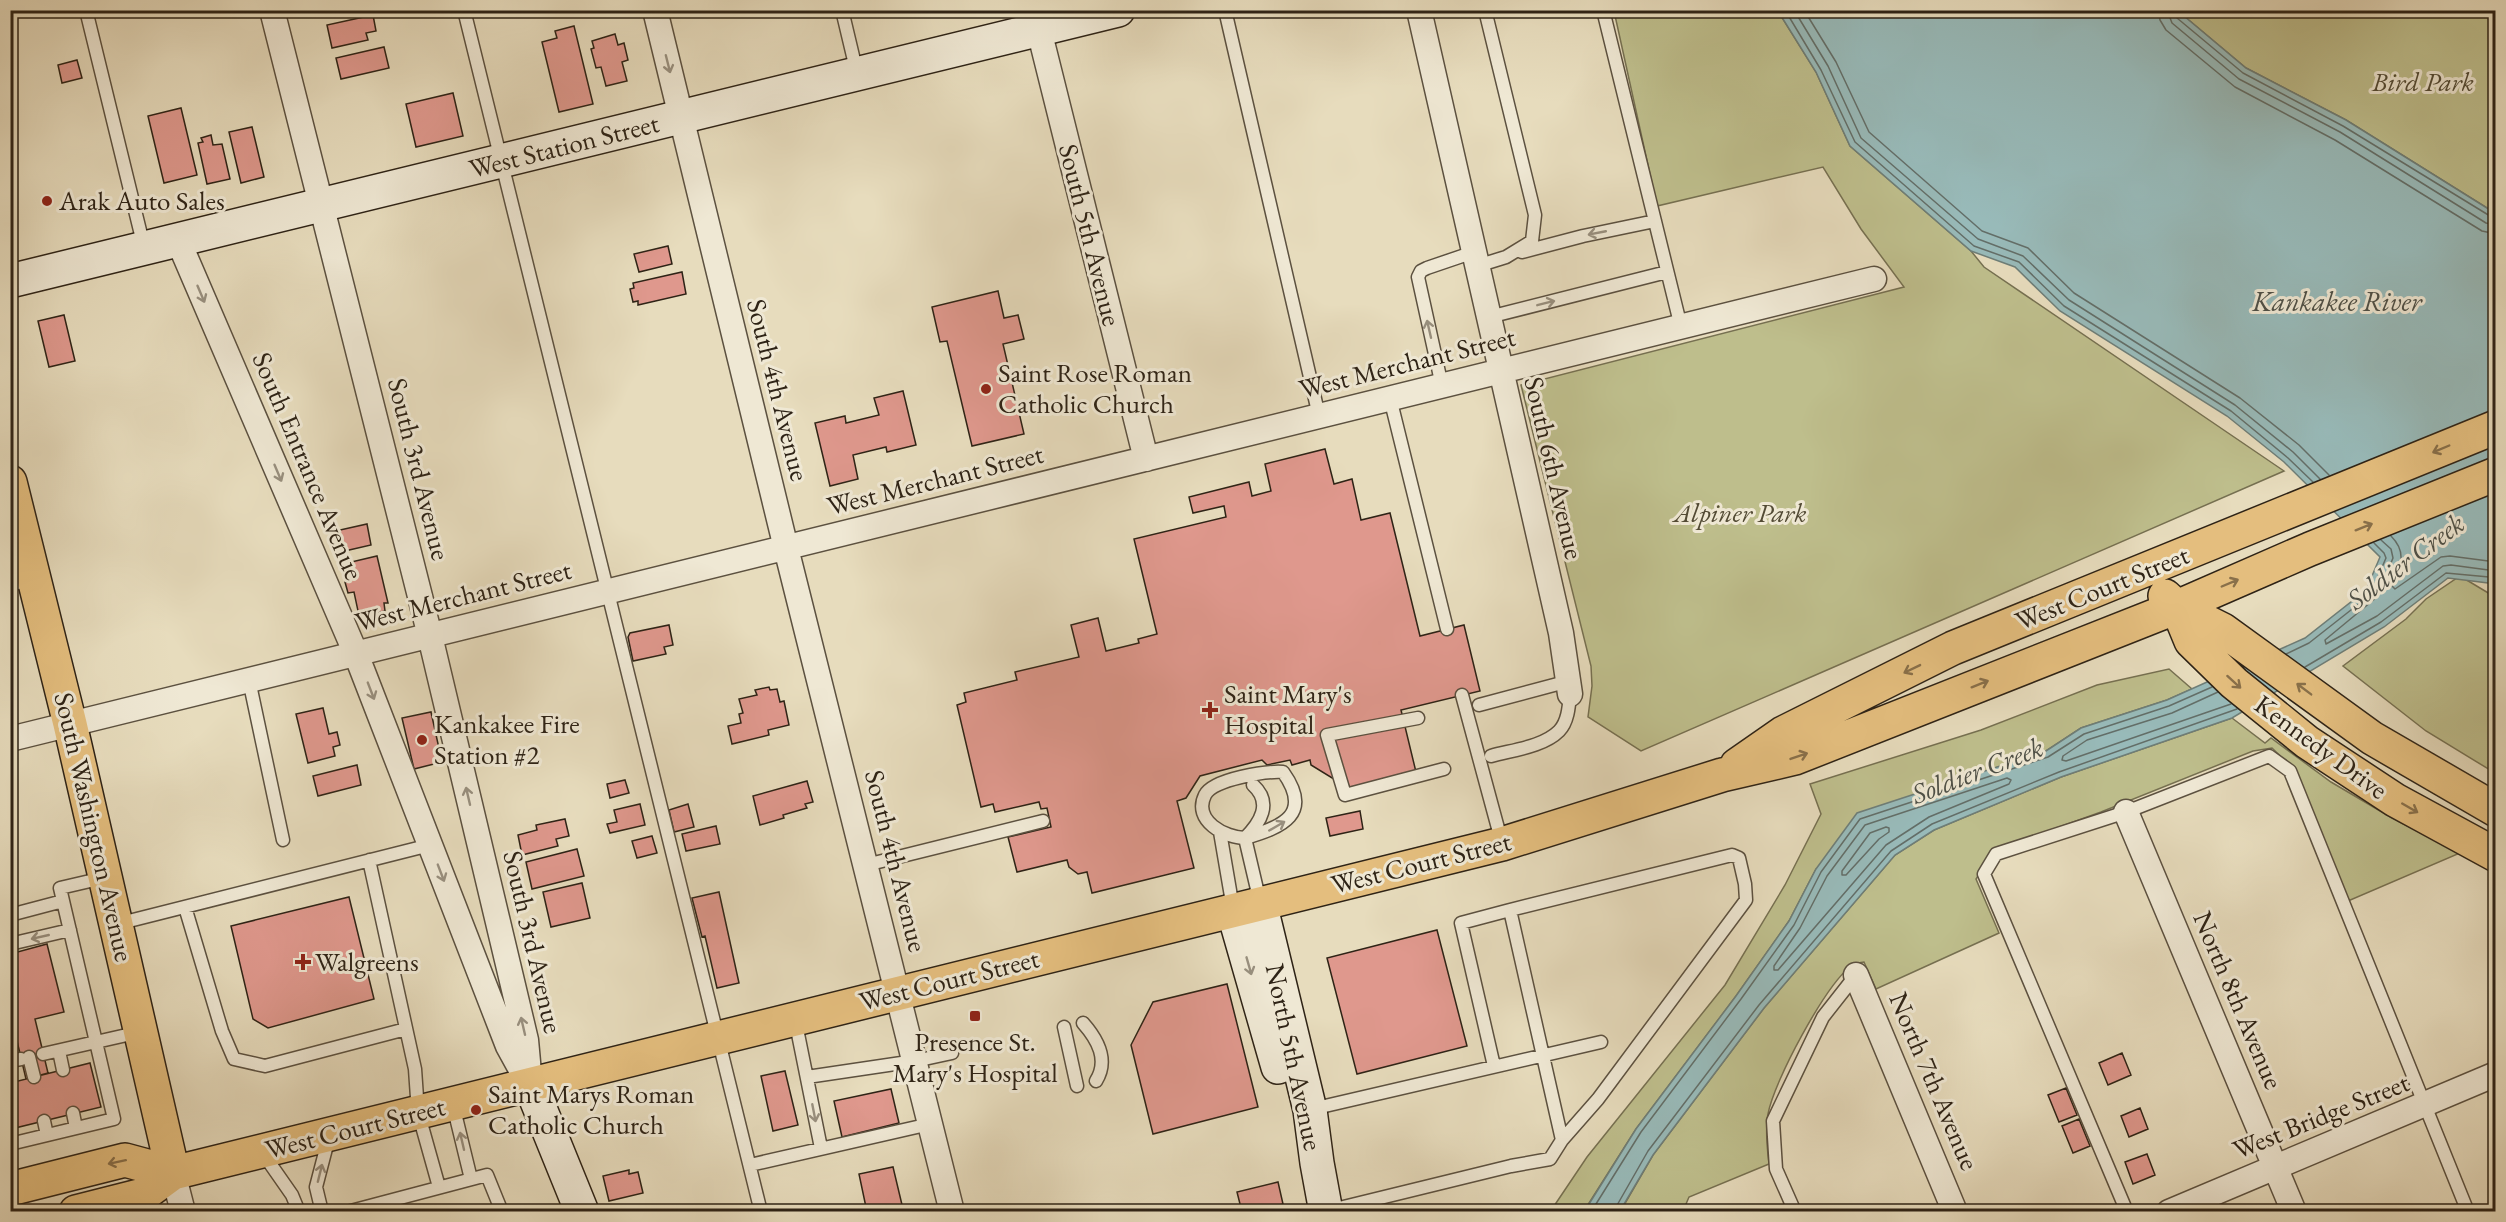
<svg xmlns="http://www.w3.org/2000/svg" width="2506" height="1222" viewBox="0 0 2506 1222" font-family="'EB Garamond',serif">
<rect width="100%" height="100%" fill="#e7dcbd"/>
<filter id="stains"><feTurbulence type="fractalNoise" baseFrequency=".00333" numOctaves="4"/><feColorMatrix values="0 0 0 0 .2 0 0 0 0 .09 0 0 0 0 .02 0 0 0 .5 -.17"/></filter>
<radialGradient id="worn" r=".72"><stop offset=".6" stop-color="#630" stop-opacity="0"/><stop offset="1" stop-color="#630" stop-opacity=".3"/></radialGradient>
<path fill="#bebe8c" stroke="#767051" stroke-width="1.5" d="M1614,11H1778L1816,72L1850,146L1971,251L1984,267L2284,471L1641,751L1588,717L1592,686L1591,666L1521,385L1904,287L1861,229L1823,167L1657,206Z
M2178,11H2495V213L2346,120L2246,68Z
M2460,576L2495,597V773L2426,731L2343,666L2406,619L2426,599Z
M2169,669L2192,689L2167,700L2081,728L2046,751L1989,770L1816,869L1789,921L1736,996L1636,1129L1584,1211L1550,1212L1587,1157L1725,985L1785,885L1821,814L1810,784L1981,730L2097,685Z
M2232,718L2265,743L2271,738L2331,782L2392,818L2460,853L2348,901L2296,771L2272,748L2253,751L2101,812L1993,851L1976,879L1999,933L1876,989L1864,962C1859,963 1855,963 1851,966C1825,986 1774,1081 1768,1114C1765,1130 1767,1148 1769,1164L1689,1197L1683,1211L1620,1212L1653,1155L1764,1008L1895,855L1934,830L2061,777Z"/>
<path fill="#98bab9" stroke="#6e7e78" stroke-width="1.5" d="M1778,11H2178L2246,68L2346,120L2495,213V587L2488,583L2448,578L2384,627L2232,718L2061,777L1934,830L1895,855L1764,1008L1653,1155L1620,1211L1584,1212L1636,1129L1736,996L1789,921L1816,869L1857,813L2046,751L2081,728L2167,700L2305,638L2366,590L2380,557L2284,462L2227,416L2060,311L2015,267L1971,251L1850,146L1816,72Z"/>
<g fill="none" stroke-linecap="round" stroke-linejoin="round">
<path stroke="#636e68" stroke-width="1.5" d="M1785,10L1821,70L1855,142L1974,246L2019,262L2064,306L2231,411L2288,458L2313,482
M1794,10L1828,66L1861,138L1978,239L2023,256L2069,300L2235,405L2293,452L2320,479
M1804,10L1836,62L1869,132L1982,231L2028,248L2074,293L2240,398L2299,445L2329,475
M2158,10L2160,20L2166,30L2235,87L2335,140L2482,231L2496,234
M2167,10L2172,23L2239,79L2340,132L2486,223L2496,225
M2175,10L2177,18L2243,73L2343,126L2490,216L2496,217
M2391,536C2408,553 2400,567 2392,586L2395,589L2441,557L2450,556L2496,562
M2381,540L2391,549L2393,558L2377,597L2325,640L2326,644L2377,616L2443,566L2451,565L2496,571
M2286,654L2309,643L2370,595L2386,558L2384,553L2374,543
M2305,667L2381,622L2446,573L2489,577L2496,580
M2218,692L2172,713L2087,740L2063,756L2062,760L2066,761L2231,704
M2007,778L2011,780L2009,784L1929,817L1886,845L1778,970H1774V966L1800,928L1827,876L1865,825Z
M1886,827L1889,828V832L1879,839L1846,875H1842V871L1870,833Z
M1591,1212L1641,1132L1741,999L1794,925L1821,872L1860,819L2048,757L2084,734L2169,706L2212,687
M1615,1212L1616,1207L1648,1151L1759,1005L1891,851L1932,824L2059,772L2237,709"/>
</g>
<path fill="#df988d" stroke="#2e2316" stroke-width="1.5" d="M373,15L376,31L366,33L368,40L332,48L327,25Z
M574,26L593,104L559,112L542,42L557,38L555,31Z
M615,34L618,45L624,43L628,60L622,62L627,81L606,86L601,67L596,68L591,49L594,48L592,41Z
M384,47L389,68L341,79L336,58Z
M77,60L82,78L62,83L58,65Z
M453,93L463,136L416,147L406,104Z
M181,108L197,175L164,183L148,116Z
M252,127L264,177L241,183L229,132Z
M211,135L213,145L222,144L230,179L207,184L198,143L203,142L201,138Z
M668,246L672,264L639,272L634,254Z
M682,272L686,294L638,305V301L633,302L630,289L634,288L633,283Z
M998,291L1004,318L1018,315L1024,339L1003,344L1024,434L972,446L947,341L940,342L932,307Z
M64,315L75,361L49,367L38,321Z
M903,391L916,445L887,452L886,447L853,455L858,479L830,486L815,423L845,416L846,423L879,415L874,398Z
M1325,449L1334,484L1352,479L1361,520L1390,513L1420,636L1464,625L1480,691L1401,710L1416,772L1350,789L1311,765L1310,760L1292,765L1290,760L1267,765L1262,760L1200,776L1186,798L1177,801L1194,868L1092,893L1087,872L1078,874L1069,867L1067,860L1017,872L1008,837L1051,827L1047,808L1041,809L1039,802L995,812L993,804L981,807L957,705L966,702L964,693L1017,680L1015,672L1079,657L1071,625L1098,618L1106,651L1139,643L1138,639L1157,634L1134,539L1226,517L1224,506L1193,513L1189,497L1249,482L1252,496L1271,491L1265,464Z
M367,524L371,545L336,553L331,532Z
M377,556L388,603H384L385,611L367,615L365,610L358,611L354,592L348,593L345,582L351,581L347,563Z
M669,625L673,645L664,647L666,654L633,661L628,637L630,633Z
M769,687L770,690L777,689L780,702L784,701L789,725L768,730L769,735L732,744L728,726L741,723L739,714L743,713L739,699L757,695L755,690Z
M323,708L329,734L337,732L340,745L333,747L335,756L308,763L296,714Z
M431,712L442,762L414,769L402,718Z
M357,765L361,785L318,796L313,776Z
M625,780L629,793L610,798L607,784Z
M807,781L813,802L805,804L807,808L783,815L784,818L760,825L753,796Z
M640,804L645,825L610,833L607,824L617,822L614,810Z
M688,804L694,827L674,832L669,810Z
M1360,811L1363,829L1330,836L1326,818Z
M565,819L569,836L556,839L558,846L522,855L518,835L537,830L536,825Z
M716,826L720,844L686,851L682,834Z
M652,836L657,853L637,858L632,841Z
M577,849L584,876L532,889L526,862Z
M582,883L590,918L551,927L543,892Z
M719,892L739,983L717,988L705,936L702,937L692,898Z
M349,897L374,999L268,1028L253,1019L231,926Z
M1437,930L1467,1046L1357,1074L1327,958Z
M47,944L64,1012L35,1019L48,1073L26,1079L13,1024L10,1025V954Z
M1227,984L1258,1107L1153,1134L1131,1045L1153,1002Z
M2122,1053L2131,1075L2108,1085L2099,1063Z
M90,1063L101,1107L15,1128L10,1111V1083Z
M785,1071L798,1125L773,1131L761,1076Z
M2066,1088L2077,1115L2059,1122L2048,1095Z
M891,1089L899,1123L842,1137L834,1101Z
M2140,1108L2148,1129L2129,1137L2121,1116Z
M2079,1119L2090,1146L2073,1153L2062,1126Z
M2147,1154L2155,1175L2133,1184L2125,1162Z
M893,1167L903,1209L890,1212H867L859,1174Z
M629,1170V1174L638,1172L643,1193L609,1201L603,1176Z
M1278,1182L1283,1204L1252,1212H1242L1237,1192Z"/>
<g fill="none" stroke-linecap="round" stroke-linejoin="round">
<g stroke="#5c5140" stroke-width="15">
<path id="lane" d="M86,10L144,247
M464,10L761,1212
M842,10L857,73
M1225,10L1319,416
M1603,10L1681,327
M1522,252L1583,236L1655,221
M1477,266L1506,257L1532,241L1535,215L1485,10
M1489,317L1667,272
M1442,386L1418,277L1421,271L1427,268L1474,252
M1390,398L1447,629
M10,585L33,579
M249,680L283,840
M1462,695L1502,843
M1479,705L1569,681
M1418,718L1327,735L1345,795L1444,769
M1491,756C1512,750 1543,747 1559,731C1568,722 1569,706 1570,694
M1253,785C1273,803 1260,823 1245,838C1226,838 1192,821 1205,795C1213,779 1266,771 1283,772C1313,814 1283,827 1245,838L1260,902
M1220,832L1233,908
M369,860L415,1069L418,1112L439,1187
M866,865L1043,821
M185,907L222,1031L234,1059L265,1066L406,1029
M10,915L63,901
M117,924L430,845
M10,944L70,930
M795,1019L821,1148
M1083,1023C1098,1040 1109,1060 1096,1081
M1064,1027L1077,1086
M59,1051L63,1070
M43,1054L140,1032
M29,1057L34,1077
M10,1061L21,1059
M1494,1066L1461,923L1510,910
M807,1077L915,1061L952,1053
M453,1105L471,1179
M1312,1109L1601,1042
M73,1113L76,1128
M44,1121L47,1135
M10,1144L114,1119L60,888L103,878
M262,1152L292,1195L299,1212
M750,1165L930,1124
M1327,1211L1511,1166L1550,1159L1562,1140L1598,1099L1746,900L1745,884L1739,858L1732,855L1510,910L1562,1140
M322,1212L316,1187L329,1137
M347,1212L487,1175L502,1212
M1795,1212L1776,1169L1773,1121L1823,1017L1856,975
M2127,1212L1984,874L1996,854L2126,812L2269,756L2290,771L2468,1212"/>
</g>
<g stroke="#5c5140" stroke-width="27">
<path id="street" d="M272,10L430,636L526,1040L530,1084
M655,10L786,548L952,1212
M1419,10L1561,633L1570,694
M1039,30L1146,459
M178,240L356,654L508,1046L525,1077
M10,739L1874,279
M2126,812L2294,1212
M1856,975L1955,1212
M173,1173L183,1212
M2169,1212L2496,1074"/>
</g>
<g stroke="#2e2316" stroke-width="36">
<path id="secondary" d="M10,281L1118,10
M1260,903L1310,1110L1317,1163L1326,1212
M1233,910L1278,1067
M530,1084L582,1212"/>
</g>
<g stroke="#2e2316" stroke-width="36">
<path id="primary" d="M10,482L70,724L173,1173
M2165,596L2177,607L2223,630L2372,738L2496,810
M2177,607L2191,641L2234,683L2307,742L2395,800L2496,855
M1737,765L1783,733L1953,648L2496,427
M10,1189L125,1160L173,1173
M76,1212L143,1195L173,1173L1502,844L1722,775L1795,758L2177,607L2310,549L2496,474"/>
</g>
<use href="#lane" stroke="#efe8d4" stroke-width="12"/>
<use href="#street" stroke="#efe8d4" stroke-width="24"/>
<use href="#secondary" stroke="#efe8d4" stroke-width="33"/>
<use href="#primary" stroke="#e4be7e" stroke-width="33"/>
</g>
<defs><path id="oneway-shaft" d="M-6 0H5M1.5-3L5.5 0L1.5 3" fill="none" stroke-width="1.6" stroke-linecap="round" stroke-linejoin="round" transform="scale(1.5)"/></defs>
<g stroke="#988f7e">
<use href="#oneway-shaft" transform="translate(668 64) rotate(76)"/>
<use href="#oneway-shaft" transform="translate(1597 233) rotate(169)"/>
<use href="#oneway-shaft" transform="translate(201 294) rotate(67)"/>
<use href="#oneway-shaft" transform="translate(1546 303) rotate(-14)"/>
<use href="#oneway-shaft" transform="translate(1429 329) rotate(-103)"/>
<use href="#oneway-shaft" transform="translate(278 473) rotate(67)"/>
<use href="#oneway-shaft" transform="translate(371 691) rotate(69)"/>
<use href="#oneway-shaft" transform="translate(468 796) rotate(-103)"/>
<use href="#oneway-shaft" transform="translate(1277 826) rotate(-30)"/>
<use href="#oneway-shaft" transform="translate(441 873) rotate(69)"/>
<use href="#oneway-shaft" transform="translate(40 937) rotate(167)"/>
<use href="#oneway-shaft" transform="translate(1249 966) rotate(74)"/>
<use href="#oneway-shaft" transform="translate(523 1026) rotate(-103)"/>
<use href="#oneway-shaft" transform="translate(814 1113) rotate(79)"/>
<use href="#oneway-shaft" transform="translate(462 1141) rotate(-103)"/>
<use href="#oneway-shaft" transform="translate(320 1173) rotate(-76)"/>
</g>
<g stroke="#89704a">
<use href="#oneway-shaft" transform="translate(2441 449) rotate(157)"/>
<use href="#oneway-shaft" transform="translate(2364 527) rotate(-22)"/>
<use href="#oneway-shaft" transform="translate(2230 583) rotate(-23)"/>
<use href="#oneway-shaft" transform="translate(1912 669) rotate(154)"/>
<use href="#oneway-shaft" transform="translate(2234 682) rotate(42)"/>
<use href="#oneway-shaft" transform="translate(1980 684) rotate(-22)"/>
<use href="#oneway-shaft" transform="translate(2304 689) rotate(-143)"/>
<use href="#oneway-shaft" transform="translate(1799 756) rotate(-19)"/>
<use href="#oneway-shaft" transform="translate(2410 808) rotate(30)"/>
<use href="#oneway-shaft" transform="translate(117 1162) rotate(168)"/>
</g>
<g fill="#8f2418" stroke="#efe8d4" stroke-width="2">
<circle cx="47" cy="201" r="6"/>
<circle cx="986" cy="389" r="6"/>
<path d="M1207 701h6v6h6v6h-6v6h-6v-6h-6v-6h6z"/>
<circle cx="422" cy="740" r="6"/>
<path d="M300 953h6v6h6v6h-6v6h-6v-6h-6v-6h6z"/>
<rect x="969" y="1010" width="12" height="12" rx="3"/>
<circle cx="476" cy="1110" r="6"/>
</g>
<g text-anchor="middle" stroke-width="6" stroke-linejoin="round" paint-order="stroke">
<g font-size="27" font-style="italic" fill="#524a34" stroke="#efe8d4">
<text x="2423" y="91">Bird Park</text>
<text x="1740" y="522">Alpiner Park</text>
</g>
<g font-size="27" fill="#2e2316" stroke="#efe8d4">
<text transform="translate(564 146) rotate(-14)" y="9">West Station Street</text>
<text transform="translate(1090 235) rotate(76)" y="9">South 5th Avenue</text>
<text transform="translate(1407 363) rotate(-14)" y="9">West Merchant Street</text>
<text transform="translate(778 390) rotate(76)" y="9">South 4th Avenue</text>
<text transform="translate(308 466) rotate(67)" y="9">South Entrance Avenue</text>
<text transform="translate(1554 468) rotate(77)" y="9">South 6th Avenue</text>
<text transform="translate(419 469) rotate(76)" y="9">South 3rd Avenue</text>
<text transform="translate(935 480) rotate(-14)" y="9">West Merchant Street</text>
<text transform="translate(2102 588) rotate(-22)" y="9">West Court Street</text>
<text transform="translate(463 596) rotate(-14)" y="9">West Merchant Street</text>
<text transform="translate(2321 747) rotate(36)" y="9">Kennedy Drive</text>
<text transform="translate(94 827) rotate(77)" y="9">South Washington Avenue</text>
<text transform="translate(896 861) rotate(76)" y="9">South 4th Avenue</text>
<text transform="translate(1421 863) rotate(-14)" y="9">West Court Street</text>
<text transform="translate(533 942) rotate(77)" y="9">South 3rd Avenue</text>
<text transform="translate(949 980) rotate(-14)" y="9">West Court Street</text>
<text transform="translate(2238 1000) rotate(67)" y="9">North 8th Avenue</text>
<text transform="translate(1294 1057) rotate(78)" y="9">North 5th Avenue</text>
<text transform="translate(1934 1081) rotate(67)" y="9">North 7th Avenue</text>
<text transform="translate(2321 1116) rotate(-22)" y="9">West Bridge Street</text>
<text transform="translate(355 1128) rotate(-14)" y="9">West Court Street</text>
</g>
<g font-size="27" fill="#2e2316" stroke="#efe8d4" text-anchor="start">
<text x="59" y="210">Arak Auto Sales</text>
<text x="998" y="382">Saint Rose Roman<tspan x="998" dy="31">Catholic Church</tspan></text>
<text x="1224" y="703">Saint Mary's<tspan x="1224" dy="31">Hospital</tspan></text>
<text x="434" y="733">Kankakee Fire<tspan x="434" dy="31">Station #2</tspan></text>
<text x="315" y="971">Walgreens</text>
<text x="975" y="1051" text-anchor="middle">Presence St.<tspan x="975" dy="31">Mary's Hospital</tspan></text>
<text x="488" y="1103">Saint Marys Roman<tspan x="488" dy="31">Catholic Church</tspan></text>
</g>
<g font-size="28" font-style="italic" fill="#4e5047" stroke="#efe8d4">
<text x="2337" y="311">Kankakee River</text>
<text transform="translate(2405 561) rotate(-37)" y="10">Soldier Creek</text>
<text transform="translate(1977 770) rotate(-21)" y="10">Soldier Creek</text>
</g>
</g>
<rect width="2506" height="1222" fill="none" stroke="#e7dcbd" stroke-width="36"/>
<rect x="12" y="12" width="2482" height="1198" fill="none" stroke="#2e2316" stroke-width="3"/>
<rect x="18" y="18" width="2470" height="1186" fill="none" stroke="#2e2316" stroke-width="1.5"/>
<rect width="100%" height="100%" filter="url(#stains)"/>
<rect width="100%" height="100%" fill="url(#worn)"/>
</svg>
